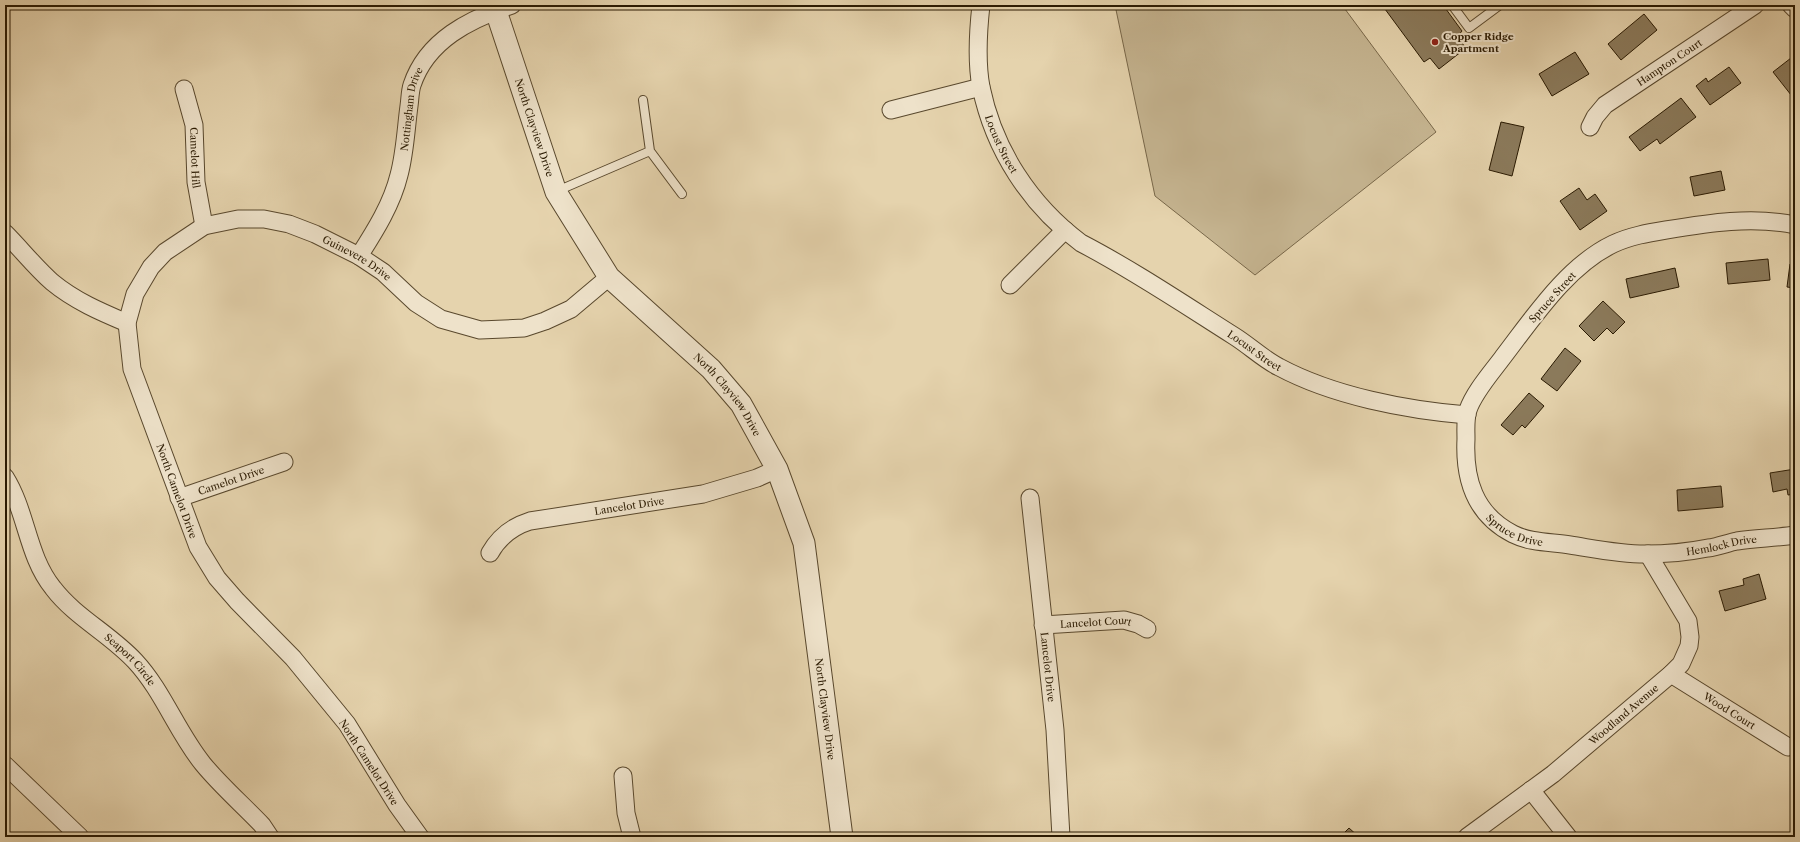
<svg xmlns="http://www.w3.org/2000/svg" width="1800" height="842" viewBox="0 0 1800 842" font-family="'Libre Caslon Text',serif">
<rect width="100%" height="100%" fill="#e5d3ad"/>
<filter id="stains"><feTurbulence type="fractalNoise" baseFrequency=".005" numOctaves="4"/><feColorMatrix values="0 0 0 0 .2 0 0 0 0 .09 0 0 0 0 .02 0 0 0 .5 -.17"/></filter>
<radialGradient id="worn" r=".72"><stop offset=".6" stop-color="#630" stop-opacity="0"/><stop offset="1" stop-color="#630" stop-opacity=".3"/></radialGradient>
<path fill="#c5b490" stroke="#786749" d="M1115,5H1342L1436,132L1255,275L1155,196Z"/>
<path fill="#8b7a5b" stroke="#2a1a02" d="M1382,5H1443L1462,31L1457,37L1466,48L1439,69L1430,58L1424,62Z
M1644,14L1657,30L1621,60L1608,44Z
M1575,52L1589,74L1552,96L1539,74Z
M1791,58L1795,63V100L1773,72Z
M1729,67L1741,83L1710,105L1696,86L1706,78L1708,82Z
M1681,98L1696,117L1660,144L1657,139L1640,151L1629,137Z
M1501,122L1524,127L1512,176L1489,170Z
M1721,171L1725,190L1694,196L1690,177Z
M1579,188L1587,200L1595,194L1607,211L1580,230L1560,201Z
M1768,259L1770,280L1728,284L1726,263Z
M1790,264H1795V288L1787,287Z
M1675,268L1679,287L1630,298L1626,279Z
M1603,301L1625,322L1613,334L1607,328L1594,341L1579,326Z
M1565,348L1581,361L1557,391L1541,379Z
M1529,393L1544,406L1525,428L1522,425L1513,435L1501,425Z
M1795,469V494L1788,495L1787,489L1773,492L1770,473Z
M1721,486L1723,507L1678,511L1677,490Z
M1794,570H1795V590H1792Z
M1759,574L1766,599L1725,611L1719,591L1744,585L1743,579Z
M1349,828L1359,837H1340Z"/>
<g fill="none" stroke-linecap="round" stroke-linejoin="round">
<g stroke="#59482d" stroke-width="10">
<path id="service" d="M1452,5L1469,28L1500,5
M643,100L650,151L682,194
M557,191L650,151"/>
</g>
<g stroke="#59482d" stroke-width="19">
<g id="minor">
<path id="s1" d="M981,5C978,32 976,60 981,87C994,150 1030,205 1081,243C1133,270 1185,305 1234,336C1250,346 1263,359 1279,367C1333,396 1406,410 1467,415"/>
<path d="M1791,5L1795,9"/>
<path id="s2" d="M184,89L194,125L196,182L204,226"/>
<path d="M891,110L981,87"/>
<path id="s3" d="M1590,127L1595,117L1605,105L1755,5"/>
<path id="s4" d="M1795,225C1752,216 1709,223 1666,230C1648,233 1630,236 1613,244C1567,266 1533,318 1503,357C1492,372 1474,392 1468,410C1465,419 1466,429 1466,439C1464,479 1474,514 1513,534C1531,543 1551,542 1570,545C1596,549 1620,554 1645,554C1666,554 1688,552 1708,548C1718,547 1727,543 1737,541C1756,538 1776,538 1795,535"/>
<path d="M5,233C21,249 35,267 52,282C75,301 101,312 127,323"/>
<path id="s5" d="M359,256C375,231 392,204 399,175C405,153 406,128 409,106C410,99 410,91 412,85C427,40 470,19 512,5"/>
<path d="M1010,285L1065,230"/>
<path id="s6" d="M5,477C27,512 27,556 53,588C75,617 110,634 135,661C163,691 177,732 203,764C221,786 243,805 262,825L270,837"/>
<path id="s7" d="M179,498L284,462"/>
<path id="s8" d="M1030,498L1055,730L1061,837"/>
<path id="s9" d="M490,553C499,537 511,527 530,521L703,494L757,478L777,469"/>
<path id="s10" d="M1043,625L1124,620L1138,624L1147,629"/>
<path id="s11" d="M1671,674L1788,747"/>
<path d="M5,765L80,837"/>
<path d="M623,776L626,813L632,837"/>
<path d="M1531,790L1568,837"/>
<path id="s12" d="M420,837L397,805L347,724L293,658L237,601L217,578L198,547L132,369L127,323L135,294L151,267L165,252L204,226L238,219H264L289,224L315,234L359,256L383,272L416,303L441,319L480,330L524,328L545,321L571,309L609,277"/>
<path id="s13" d="M1467,837L1553,774L1671,674L1681,664L1689,646L1690,637L1688,621L1648,554"/>
</g>
</g>
<g stroke="#59482d" stroke-width="23">
<g id="tertiary">
<path id="s14" d="M494,5L556,192L609,277L711,369L741,404L777,469L804,543L842,837"/>
</g>
</g>
<use href="#service" stroke="#eee2ca" stroke-width="8"/>
<use href="#minor" stroke="#eee2ca" stroke-width="17"/>
<use href="#tertiary" stroke="#eee2ca" stroke-width="21"/>
</g>
<circle fill="#8f2418" stroke="#eee2ca" stroke-width="1.5" cx="1435" cy="42" r="4"/>
<g text-anchor="middle" stroke-width="4" stroke-linejoin="round" paint-order="stroke">
<g font-size="10" font-weight="bold" fill="#2a1a02" stroke="#eee2ca" text-anchor="start">
<text x="1443" y="40">Copper Ridge<tspan x="1443" dy="12">Apartment</tspan></text>
</g>
<g font-size="10" fill="#2a1a02" stroke="#eee2ca">
<text dy="4" stroke="none"><textPath href="#s3" startOffset="104">Hampton Court</textPath></text>
<text dy="4" stroke="none"><textPath href="#s5" startOffset="158">Nottingham Drive</textPath></text>
<text dy="4" stroke="none"><textPath href="#s14" startOffset="129">North Clayview Drive</textPath></text>
<text dy="4" stroke="none"><textPath href="#s1" startOffset="143">Locust Street</textPath></text>
<text dy="4" stroke="none"><textPath href="#s2" startOffset="70">Camelot Hill</textPath></text>
<text dy="4" stroke="none"><textPath href="#s12" startOffset="894">Guinevere Drive</textPath></text>
<text transform="translate(1552 297) rotate(-48)" y="4">Spruce Street</text>
<text dy="4" stroke="none"><textPath href="#s1" startOffset="476">Locust Street</textPath></text>
<text dy="4" stroke="none"><textPath href="#s14" startOffset="465">North Clayview Drive</textPath></text>
<text dy="4" stroke="none"><textPath href="#s7" startOffset="55">Camelot Drive</textPath></text>
<text transform="translate(177 491) rotate(70)" y="4">North Camelot Drive</text>
<text dy="4" stroke="none"><textPath href="#s9" startOffset="153">Lancelot Drive</textPath></text>
<text dy="4" stroke="none"><textPath href="#s4" startOffset="550">Spruce Drive</textPath></text>
<text dy="4" stroke="none"><textPath href="#s4" startOffset="761">Hemlock Drive</textPath></text>
<text dy="4" stroke="none"><textPath href="#s10" startOffset="53">Lancelot Court</textPath></text>
<text dy="4" stroke="none"><textPath href="#s6" startOffset="227">Seaport Circle</textPath></text>
<text dy="4" stroke="none"><textPath href="#s8" startOffset="170">Lancelot Drive</textPath></text>
<text dy="4" stroke="none"><textPath href="#s14" startOffset="801">North Clayview Drive</textPath></text>
<text dy="4" stroke="none"><textPath href="#s11" startOffset="69">Wood Court</textPath></text>
<text dy="4" stroke="none"><textPath href="#s13" startOffset="199">Woodland Avenue</textPath></text>
<text transform="translate(369 762) rotate(57)" y="4">North Camelot Drive</text>
</g>
</g>
<rect width="1800" height="842" fill="none" stroke="#e5d3ad" stroke-width="20"/>
<rect x="6" y="6" width="1788" height="830" fill="none" stroke="#2a1a02" stroke-width="2"/>
<rect x="10" y="10" width="1780" height="822" fill="none" stroke="#2a1a02"/>
<rect width="100%" height="100%" filter="url(#stains)"/>
<rect width="100%" height="100%" fill="url(#worn)"/>
</svg>
